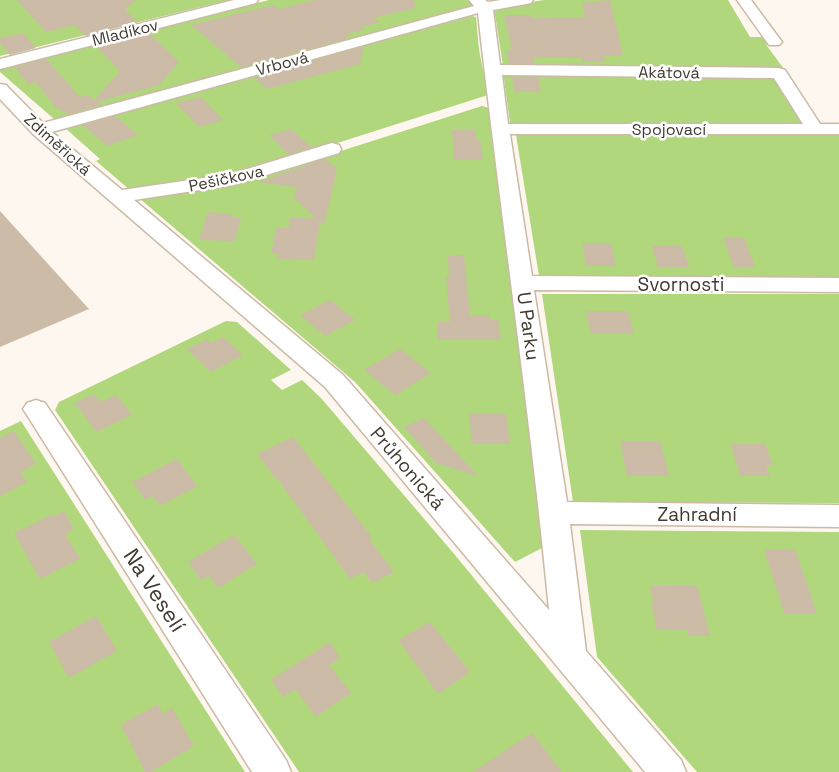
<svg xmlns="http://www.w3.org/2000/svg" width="839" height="772" viewBox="0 0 839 772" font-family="'Space Grotesk',sans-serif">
<rect width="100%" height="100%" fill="#fef7ef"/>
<path fill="#b1d77c" d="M0,0H229L0,56Z
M269,0H467L475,6L54,119L0,72V67Z
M544,0H728L750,37H764L767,46L784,69L503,66L494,8Z
M472,16L476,17L479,50L488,95L243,173L130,190L96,161L100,159L64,127Z
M503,72L774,77L802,124L510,123Z
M482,106L489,108L512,277L544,547L515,562L355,382L139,198L247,181Z
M516,135H839V277L539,276Z
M542,294H839V503L573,502Z
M226,321L237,322L291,370L271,380L282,390L302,380L321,398L455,555L633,772H299L55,410L59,402Z
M21,421L245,772H0V431Z
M580,530L839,532V772H697L597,657Z"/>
<path fill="#ccbba7" d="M17,0H135L125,10L138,22L86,36L75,25L46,32Z
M314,0H414L415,8L373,18L380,22L361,27L365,29L345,35L349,38L241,67L191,25L274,5L279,9Z
M610,0L623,56L604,55L605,62H583L582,58L533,57L535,64L509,63L507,50H512L504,15H531L532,18L585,17L582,3Z
M23,33L36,48L10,55L0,43V38Z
M149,33L179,62L159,85L97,102L101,105L69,114L56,108L36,82L28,84L15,67L46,59L80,97L88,95L94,100L120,71L96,46Z
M362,47L363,48L360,64L267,89L254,78Z
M512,77H538L541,92H514Z
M201,97L223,120L199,127L176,103Z
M115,116L138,135L107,146L83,125Z
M291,129L312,147L288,154L269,135Z
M452,130H475L476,140H480L483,160H454Z
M325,159L337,169L324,226L320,222L314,260L277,259L278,254H271L276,228H289L290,218H316L294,198L296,187L258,182Z
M0,211L89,309L0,347Z
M208,212L232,214L230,218H241L235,241L199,240Z
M723,238H744L755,267H734Z
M582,243H611L616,266H586Z
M652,246H682L689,267H658Z
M464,255L470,315H489V320H498L501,340H438V322H450L446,277H449L448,256Z
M330,300L355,320L325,336L300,315Z
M586,311H628L634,334H591Z
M223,337L243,355L211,372L187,349L207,339L211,343Z
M400,349L431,373L395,395L364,370Z
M94,394L100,402L116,395L132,415L96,432L75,403Z
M469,414H506L510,444H472Z
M424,418L478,476L436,463L404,427Z
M14,431L36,464L20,472L27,482L0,496V438Z
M293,437L372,537L369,539L394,572L372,583L364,572L350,579L277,478L276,479L257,454Z
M620,441H660L669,476H627Z
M731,444H765L773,465H766L770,476H740Z
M177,459L197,486L160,506L152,496L145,500L132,482Z
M64,511L74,529L65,534L80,559L40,579L14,533L53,514L54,516Z
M234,535L257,564L218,588L209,576L201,580L188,562Z
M764,549H795L817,614L784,613Z
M697,585L710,636H689L687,630H657L651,602H654L650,586Z
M96,616L117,651L69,678L49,642Z
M430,622L470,672L438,694L398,640Z
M330,642L340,658L329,665L351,693L316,717L295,689L283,697L271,680Z
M158,704L163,714L172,708L194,746L151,772H145L121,725Z
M532,733L562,772H473Z"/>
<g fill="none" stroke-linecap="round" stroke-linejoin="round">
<g stroke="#cbbaa6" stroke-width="3">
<path id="street" d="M234,0H258L256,3L0,69V59Z
M469,0H485L488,2L501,0H533L531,3L526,4L493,10L500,65L779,68L785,70L820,124H839V134H510L532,276L839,278V292L534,290L567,502L839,505V527L570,524L586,651L681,760L686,772H645L325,387L33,134L0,99V84L6,85L43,123L474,6ZM478,13C500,212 530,411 549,610L343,375L134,200L233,185L339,153L341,149L339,145L332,143L325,145L231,174L122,190L52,132ZM502,75L774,78L803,124H508Z
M737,0H751L782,42L779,45H769Z
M36,400L45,403L286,760L291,772H252L27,415L23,409L27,403Z"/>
</g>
<use href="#street" fill="#fff" fill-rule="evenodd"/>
</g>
<g text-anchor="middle" stroke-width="5" stroke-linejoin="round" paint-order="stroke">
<g font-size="16" fill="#403930" stroke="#fff">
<text transform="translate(125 32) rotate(-14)" y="6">Mladíkov</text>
<text transform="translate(282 63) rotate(-15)" y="6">Vrbová</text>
<text transform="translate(669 72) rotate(1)" y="6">Akátová</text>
<text x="669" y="135">Spojovací</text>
<text transform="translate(58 144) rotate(42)" y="6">Zdiměřická</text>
<text transform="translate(226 178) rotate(-12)" y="6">Pešičkova</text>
</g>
<g font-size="19" fill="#403930" stroke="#fff">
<text x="681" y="291">Svornosti</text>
<text transform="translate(529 326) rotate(82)" y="7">U Parku</text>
<text transform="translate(408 468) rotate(49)" y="7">Průhonická</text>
<text x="697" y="521">Zahradní</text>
</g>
<g font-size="22" fill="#403930" stroke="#fff">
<text transform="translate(155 590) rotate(57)" y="8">Na Veselí</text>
</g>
</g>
</svg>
